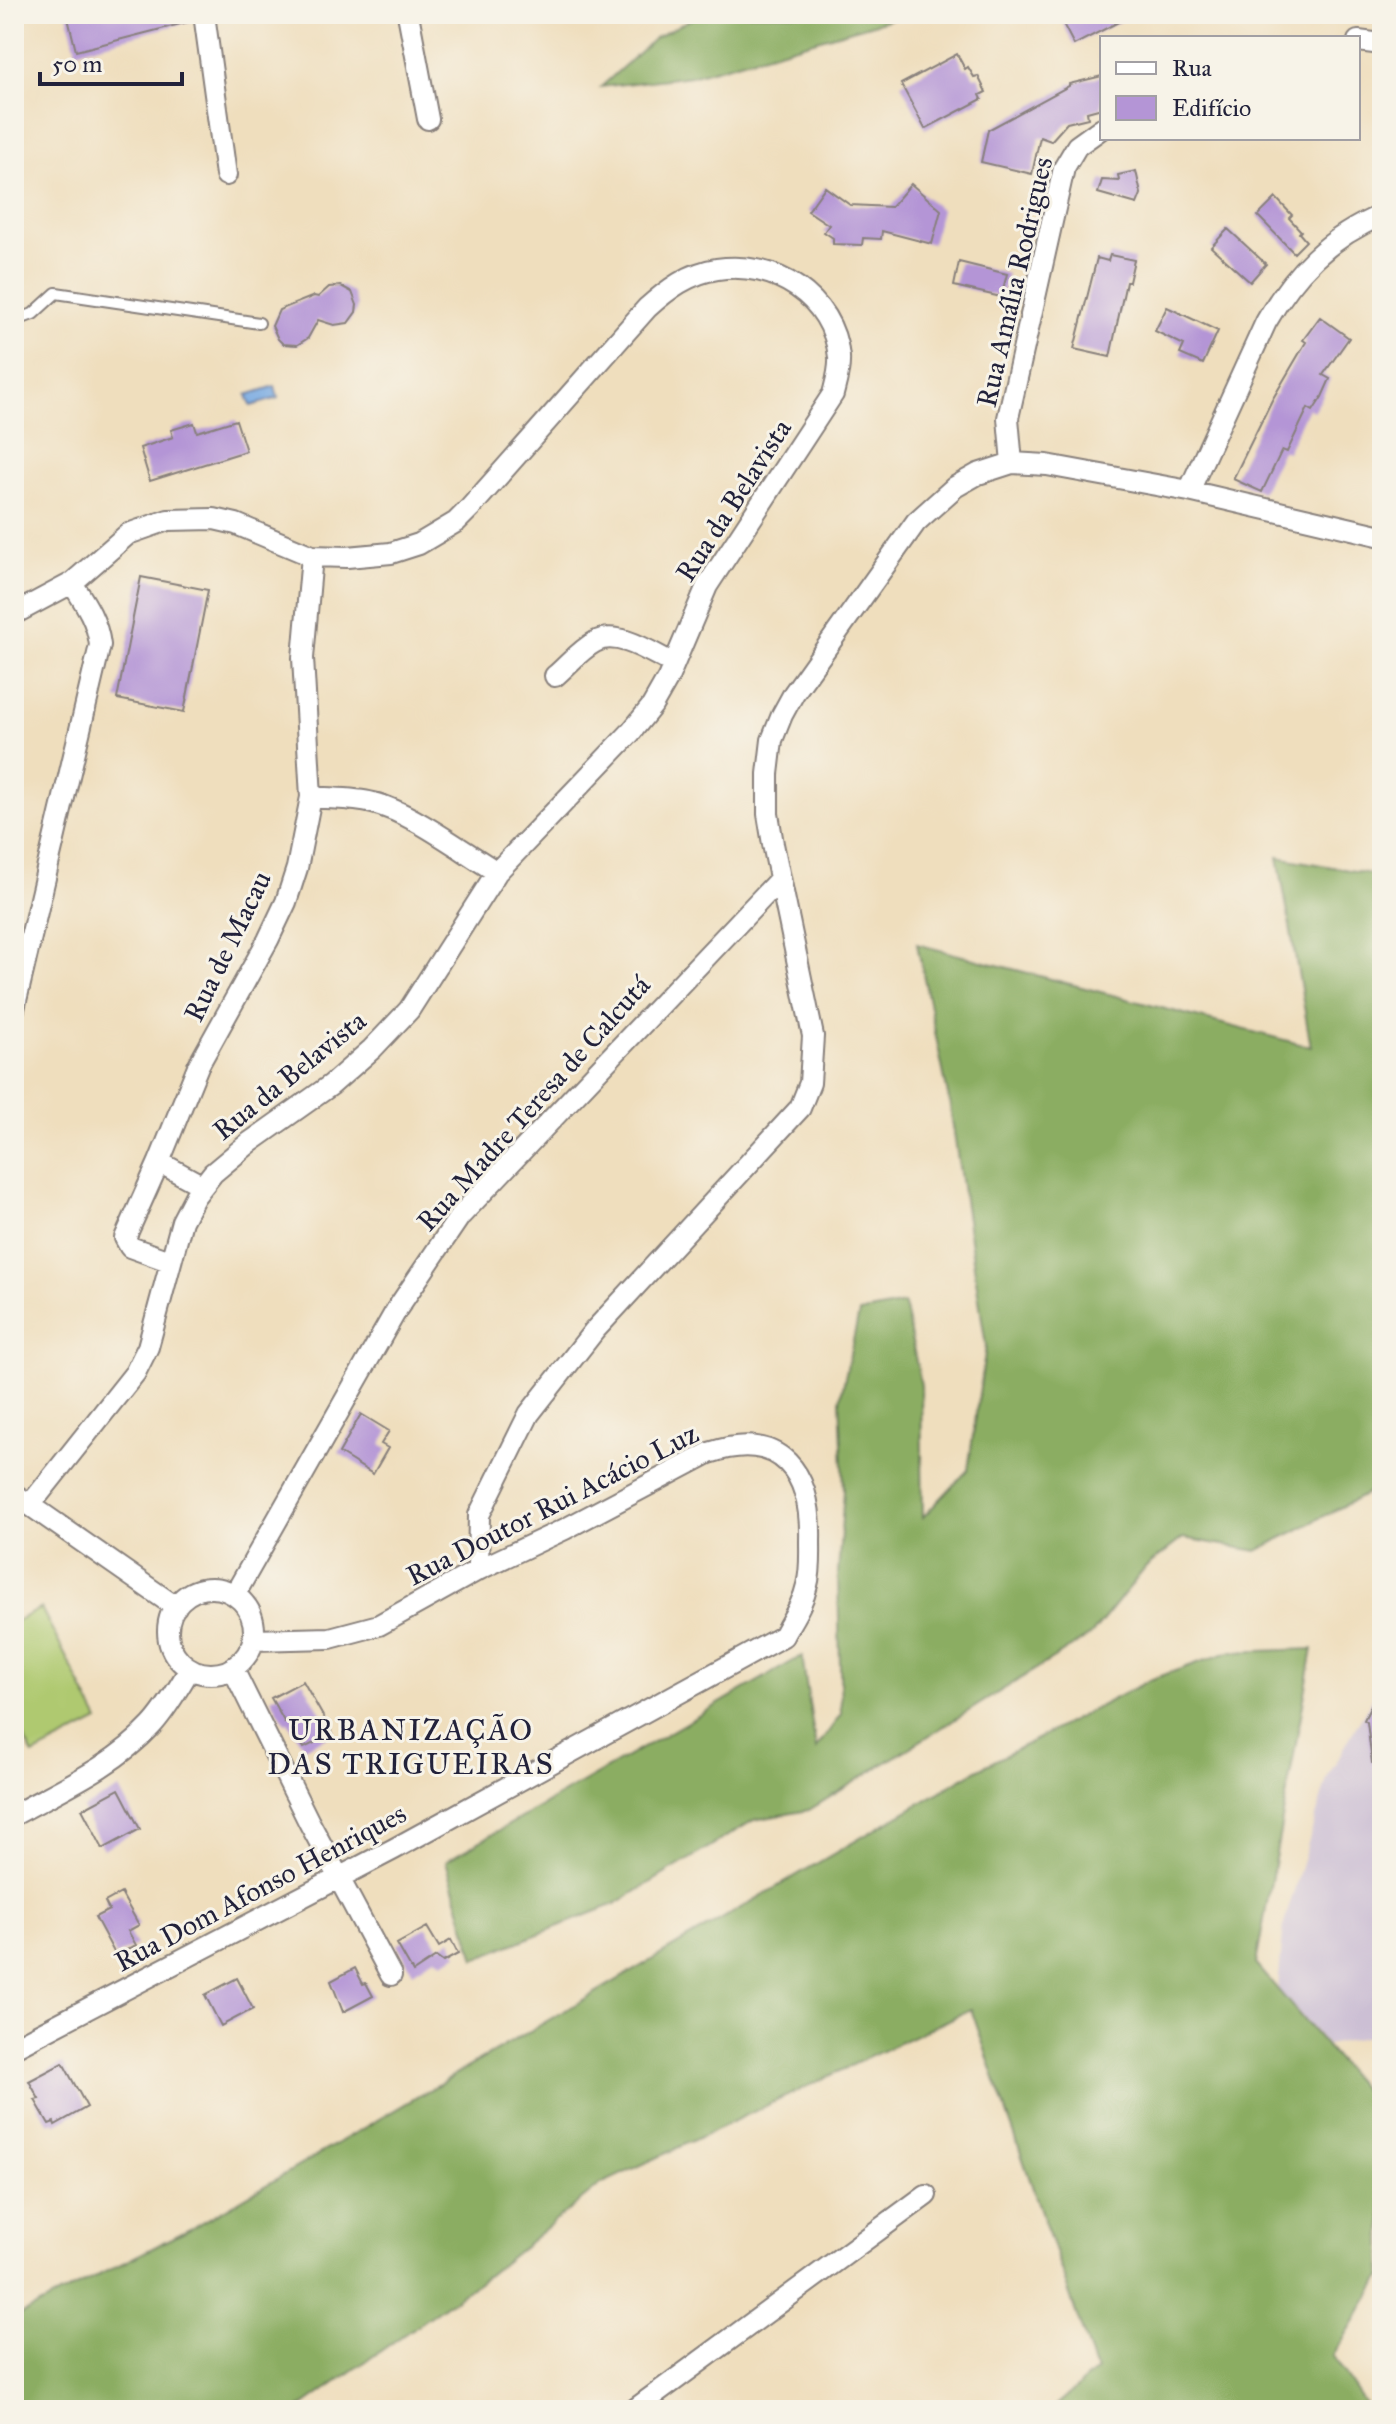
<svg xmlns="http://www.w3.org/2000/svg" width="1396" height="2424" viewBox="0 0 1396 2424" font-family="'IM FELL Great Primer',serif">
<rect width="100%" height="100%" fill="#f7f3e8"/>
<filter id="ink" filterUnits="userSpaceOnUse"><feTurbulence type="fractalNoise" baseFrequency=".0125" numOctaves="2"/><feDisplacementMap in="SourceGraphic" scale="16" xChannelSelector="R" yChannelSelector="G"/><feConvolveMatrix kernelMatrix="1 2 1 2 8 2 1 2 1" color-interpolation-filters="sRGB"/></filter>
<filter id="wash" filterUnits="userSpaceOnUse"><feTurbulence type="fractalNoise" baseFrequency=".006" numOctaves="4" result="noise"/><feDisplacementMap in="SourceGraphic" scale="32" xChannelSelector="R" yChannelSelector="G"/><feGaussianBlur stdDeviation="1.8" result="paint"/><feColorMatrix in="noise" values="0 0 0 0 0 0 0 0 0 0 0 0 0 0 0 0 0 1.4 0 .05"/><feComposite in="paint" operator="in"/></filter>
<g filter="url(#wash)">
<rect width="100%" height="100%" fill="#efdebd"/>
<path fill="#ccbfd4" d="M1382,1681V2033L1327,2045L1278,1988L1284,1924L1328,1776Z"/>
<path fill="#afc96f" stroke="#687655" stroke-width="2" d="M41,1608L99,1721L33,1755L14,1719V1622Z"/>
<path fill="#8bad62" stroke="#56684e" stroke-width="2" d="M701,14H908L691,76L601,87L656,37Z
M1278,857L1382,876V1486L1257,1551L1183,1538L1146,1567L1091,1635L809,1810L754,1820L615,1904L475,1959L446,1861L802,1656L816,1749L841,1714L838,1573L844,1490L840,1400L859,1313L904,1304L921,1385L923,1517L968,1470L986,1346L949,1100L917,944L1311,1047Z
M1313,1649L1256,1964L1382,2112V2276L1333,2356L1369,2410H1051L1096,2371L971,2009L601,2184L488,2275L297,2410H14V2318L194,2227L977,1770L1152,1679L1229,1652Z"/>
<path fill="#76a8e2" stroke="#4c658e" stroke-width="2" d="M275,386L278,398L251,406L247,395Z"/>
<g id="blocks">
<path fill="#b495d6" d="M67,14H191L192,21L76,51Z
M1058,14H1134L1074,45Z
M957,54L965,69L968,67L974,77L978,76L986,92L980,95L982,99L925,129L901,84Z
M1102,76V108L1087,112L1088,118L1067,123L1051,141L1040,137L1032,174L981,162L988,130L1069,86V84Z
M1136,171L1141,194L1137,204L1098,193L1102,180L1119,181L1118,175Z
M911,184L941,210L932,244L882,231L881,239L863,238L862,245L833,244V238L824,232L829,225L808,211L825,187L850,205L891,207Z
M1276,198L1292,215L1289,218L1301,231L1299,233L1306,241L1294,253L1258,216Z
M1228,229L1266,264L1250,282L1211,247Z
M1110,255L1134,260L1129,282H1126L1110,357L1074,349L1097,258L1108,261Z
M959,262L1007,274L1001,297L954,286Z
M341,286L352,292L357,305L356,312L348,323L334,325L318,320L308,338L297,345L283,344L278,339L272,326L279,310L314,296L318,297L329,287Z
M1167,307L1218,331L1203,364L1180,354L1184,345L1155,331Z
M1320,317L1349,338L1323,375L1330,379L1322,397L1313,411L1308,408L1287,452L1282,450L1262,492L1233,479L1272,400L1306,342L1303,340Z
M236,420L246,451L150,481L140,448L173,437L171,430L194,423L197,432Z
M141,577L208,590L184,712L117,699Z
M361,1414L389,1431L381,1444L388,1448L373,1474L339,1453Z
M303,1681L333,1734L304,1748L288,1722L285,1723L271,1698Z
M1382,1683V1762L1372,1763L1367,1722L1364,1720Z
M119,1789L140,1829L103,1849L82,1809Z
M121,1893L139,1925L128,1931L136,1945L116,1956L95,1917L109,1910L105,1902Z
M427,1927L439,1947L451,1940L458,1954L443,1962L436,1957L413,1972L397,1944Z
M355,1968L363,1984L366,1983L373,1996L343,2012L331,1981Z
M237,1978L253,2009L221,2026L205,1995Z
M63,2063L87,2107L55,2125L54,2122L49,2124L35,2100L39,2099L29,2081Z"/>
</g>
</g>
<g filter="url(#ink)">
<use href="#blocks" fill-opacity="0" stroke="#88807c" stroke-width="2"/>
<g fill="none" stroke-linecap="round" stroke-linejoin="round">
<g stroke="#88807c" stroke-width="14">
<path id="lane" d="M14,321L33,314L56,293L259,323"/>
</g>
<g stroke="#88807c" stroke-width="24">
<path id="street" d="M204,14L226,175
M408,14L428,119
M1358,41L1382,44
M1012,463L1008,418L1064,168L1077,146L1102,128
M1189,491L1266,322C1294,273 1329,237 1382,215
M14,614L72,583L128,534L168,520L214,519L236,524L312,556L347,557L391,553L419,544L456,522L470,508L647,308C667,290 689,273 717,269C774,260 833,297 839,357C840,370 836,382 833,394L707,586L668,678L652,706L631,732L497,872L409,1010L372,1049L331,1085L249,1143L213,1173L195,1196L182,1221L148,1347L135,1373L30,1505
M555,676C568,665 580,650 595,642C618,629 653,654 674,664
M311,797C331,799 353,798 373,803C411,812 462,851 497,872
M14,1009L100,645C97,620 85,603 72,583
M159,1162L125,1238L130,1247L169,1261
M203,1186L159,1162L198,1066L268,940L286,902L297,868L311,797L303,658L312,556
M14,1494L176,1607
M478,1570L479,1515L529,1414L594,1331L800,1108L810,1083L813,1036L773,844L768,814V774L772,740L782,715L794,693L916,522L955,487L978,474L1012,463L1047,465L1189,491L1382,536
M168 1631a43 43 0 1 1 86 0a43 43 0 1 1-86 0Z
M235,1594L397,1309L460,1216L780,879
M233,1669L309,1822L391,1975
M14,1815C61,1789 114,1766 151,1726C167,1709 178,1688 190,1669
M14,2047L394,1849L783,1636C792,1619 803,1604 807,1585C811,1571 810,1556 810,1541C812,1473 782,1429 709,1453L565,1529L478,1570L379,1625L330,1638L254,1640
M634,2410L926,2195"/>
</g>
<use href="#lane" stroke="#fff" stroke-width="10"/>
<use href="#street" stroke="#fff" stroke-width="20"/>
</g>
</g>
<g text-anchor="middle" stroke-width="6" stroke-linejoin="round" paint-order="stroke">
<g font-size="28" fill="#22223b" stroke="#f7f3e8">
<text transform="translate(1014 282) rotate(-77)" y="10">Rua Amália Rodrigues</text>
<text transform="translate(733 500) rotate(-57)" y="10">Rua da Belavista</text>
<text transform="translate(227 946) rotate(-64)" y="10">Rua de Macau</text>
<text transform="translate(289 1075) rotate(-39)" y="10">Rua da Belavista</text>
<text transform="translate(533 1103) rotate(-48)" y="10">Rua Madre Teresa de Calcutá</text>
<text transform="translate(552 1504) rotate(-27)" y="10">Rua Doutor Rui Acácio Luz</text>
<text transform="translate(260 1887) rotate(-28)" y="10">Rua Dom Afonso Henriques</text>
</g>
<g font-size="30" letter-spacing="2" fill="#22223b" stroke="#f7f3e8">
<text x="411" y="1740">URBANIZAÇÃO<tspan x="411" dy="34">DAS TRIGUEIRAS</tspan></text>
</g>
</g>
<rect width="1396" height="2424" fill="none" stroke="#f7f3e8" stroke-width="48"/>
<rect x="1100" y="36" width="260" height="104" fill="#f7f3e8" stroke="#a29fa3" stroke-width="2"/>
<rect x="1116" y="62" width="40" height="12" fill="#ffffff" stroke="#a29fa3" stroke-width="2"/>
<text x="1172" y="76" font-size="24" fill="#22223b">Rua</text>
<rect x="1116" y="96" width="40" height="24" fill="#b495d6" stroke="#a29fa3" stroke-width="2"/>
<text x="1172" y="116" font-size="24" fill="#22223b">Edifício</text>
<path d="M40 72v12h142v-12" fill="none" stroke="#22223b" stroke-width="4"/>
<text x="52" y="72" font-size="24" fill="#22223b" stroke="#f7f3e8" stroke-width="6" paint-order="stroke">50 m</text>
</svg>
